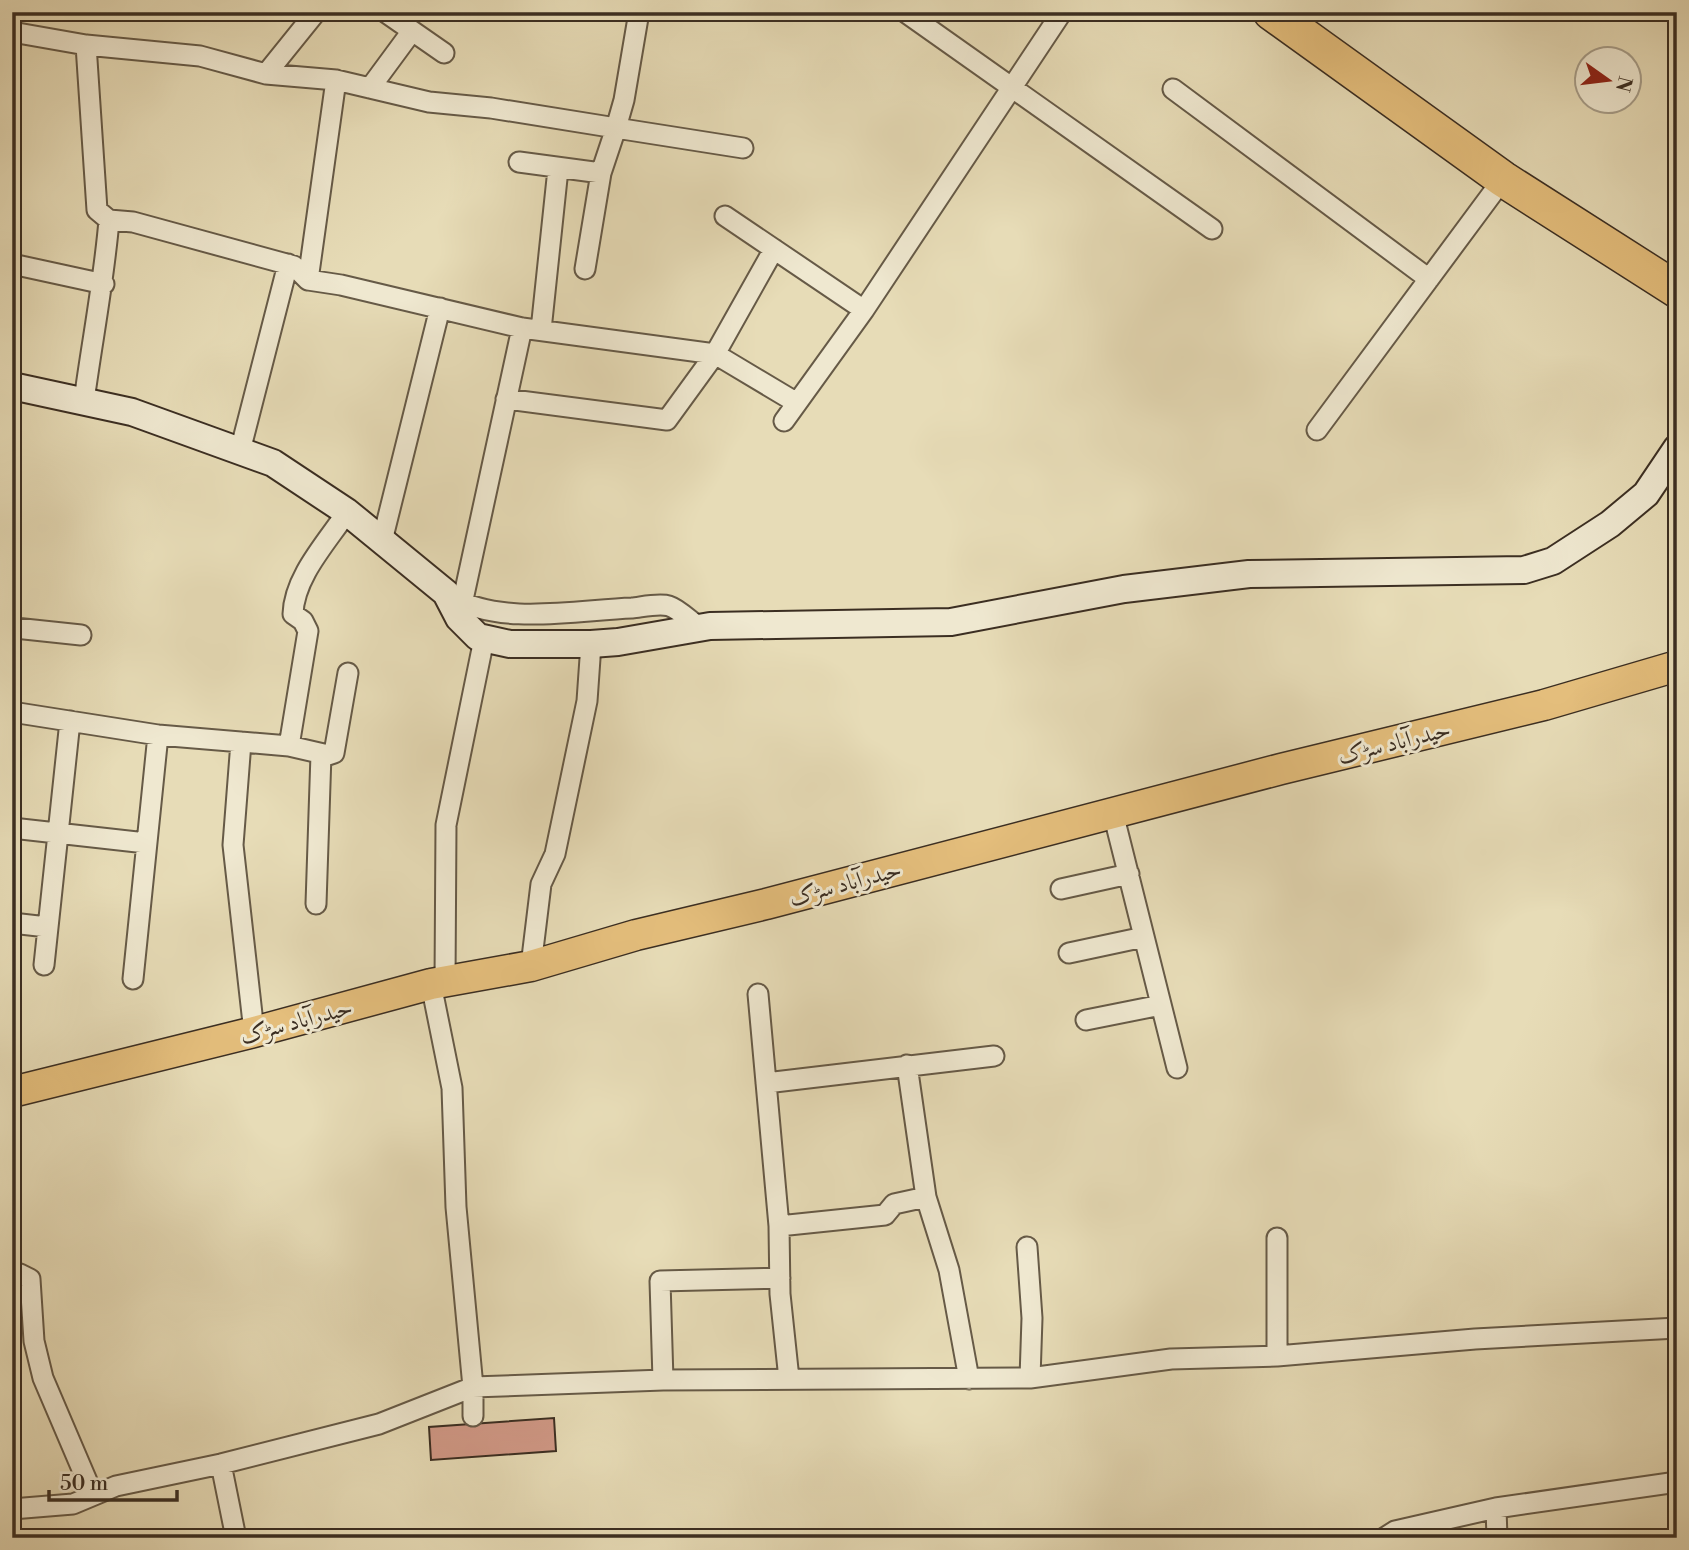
<svg xmlns="http://www.w3.org/2000/svg" width="1689" height="1550" viewBox="0 0 1689 1550" font-family="'Libre Bodoni',Amiri,serif">
<rect width="100%" height="100%" fill="#e7dcb7"/>
<filter id="stains"><feTurbulence type="fractalNoise" baseFrequency=".00286" numOctaves="4"/><feColorMatrix values="0 0 0 0 .2 0 0 0 0 .09 0 0 0 0 .02 0 0 0 .5 -.17"/></filter>
<radialGradient id="worn" r=".72"><stop offset=".6" stop-color="#630" stop-opacity="0"/><stop offset="1" stop-color="#630" stop-opacity=".3"/></radialGradient>
<path fill="#d19987" stroke="#3b2e22" stroke-width="2" d="M554,1418L556,1451L431,1460L429,1427Z"/>
<g fill="none" stroke-linecap="round" stroke-linejoin="round">
<g stroke="#665a47" stroke-width="23">
<path id="street" d="M385,12L444,53
M905,12L1212,229
M12,32L86,45L200,56L266,74L336,80L429,102L491,108L616,128L624,100L639,12
M86,45L97,210L109,220L133,222L294,266L308,280L341,285L522,328L715,354L797,403
M266,74L316,12
M370,88L412,31
M1173,89L1429,279
M519,162L601,173
M725,216L864,310
M12,264L104,284
M585,269L601,173L616,128L743,148
M308,280L336,80
M541,330L558,169
M506,399L667,420L715,354L774,249
M84,401C92,341 104,281 109,220
M784,421L864,310L1062,12
M1317,430L1503,179
M240,451L288,264
M382,541L440,308
M452,597C502,626 577,610 632,608C642,607 659,603 669,606C679,609 691,622 700,628
M459,618L522,328
M12,623L15,628L81,635
M12,712L158,735L289,746L328,755L334,753L348,673
M241,742L233,845L254,1032
M289,746L308,631L303,621L293,614C294,577 327,542 347,512
M1113,813L1177,1068
M12,828L146,843
M1061,889L1129,874
M316,904L321,754
M12,923L47,927
M1069,953L1144,937
M44,965L70,721
M531,966L541,884L555,854L587,701L591,644
M133,979L158,735
M445,981L446,825L484,639
M431,984L452,1088L456,1207L473,1387V1416
M758,994L779,1226L780,1294L789,1379
M1086,1020L1161,1005
M907,1065L926,1197L949,1270L969,1379
M766,1083L994,1056
M779,1226L885,1215L894,1204L926,1197
M1277,1238V1356
M1027,1247L1032,1318L1030,1378
M12,1275L20,1274L30,1279L34,1341L43,1378L93,1495
M663,1380L660,1281L780,1278
M221,1464L236,1538
M1496,1508L1497,1538
M12,1509L73,1504L116,1486L221,1464L379,1424L473,1387L663,1380L1030,1378L1171,1359L1277,1356L1475,1339L1677,1328
M1384,1538L1395,1531L1496,1508L1677,1482"/>
</g>
<g stroke="#3b2e22" stroke-width="30">
<path id="secondary" d="M12,386L132,412L273,463L347,512L446,593L459,618L478,637L510,644H591L618,642L710,626L951,622L1124,589L1249,574L1524,570L1553,561L1610,524L1646,494L1677,448"/>
</g>
<g stroke="#3b2e22" stroke-width="33">
<path id="primary" d="M12,1092L254,1032L431,984L531,966L636,935L766,904L1281,769L1544,705L1677,666"/>
</g>
<g stroke="#3b2e22" stroke-width="38">
<path id="highway" d="M1271,12L1503,179L1677,290"/>
</g>
<use href="#street" stroke="#efe8d0" stroke-width="19"/>
<use href="#secondary" stroke="#efe8d0" stroke-width="26"/>
<use href="#primary" stroke="#e4be7c" stroke-width="30"/>
<use href="#highway" stroke="#e4be7c" stroke-width="35"/>
</g>
<g text-anchor="middle" stroke-width="6" stroke-linejoin="round" paint-order="stroke">
<g font-size="23" fill="#3b2e22" stroke="#efe8d0">
<text transform="translate(1394 742) rotate(-14)" y="8">حیدرآباد سڑک</text>
<text transform="translate(845 883) rotate(-15)" y="8">حیدرآباد سڑک</text>
<text transform="translate(296 1021) rotate(-15)" y="8">حیدرآباد سڑک</text>
</g>
</g>
<rect width="1689" height="1550" fill="none" stroke="#e7dcb7" stroke-width="42"/>
<rect x="14" y="14" width="1661" height="1522" fill="none" stroke="#3b2e22" stroke-width="3.5"/>
<rect x="21" y="21" width="1647" height="1508" fill="none" stroke="#3b2e22" stroke-width="2"/>
<g transform="translate(1608 80) rotate(104)"><circle r="33" fill="#efe8d0" stroke="#a79e8a" stroke-width="2"/>
<path d="M0-5L12 26L0 18L-12 26Z" fill="#8f2418"/>
<text y="-10" font-size="19" font-weight="bold" text-anchor="middle" fill="#3b2e22">N</text>
</g>
<path d="M49 1490v10h128v-10" fill="none" stroke="#3b2e22" stroke-width="3.5"/>
<text x="60" y="1490" font-size="21" fill="#3b2e22" stroke="#efe8d0" stroke-width="5" paint-order="stroke">50 m</text>
<rect width="100%" height="100%" filter="url(#stains)"/>
<rect width="100%" height="100%" fill="url(#worn)"/>
</svg>
